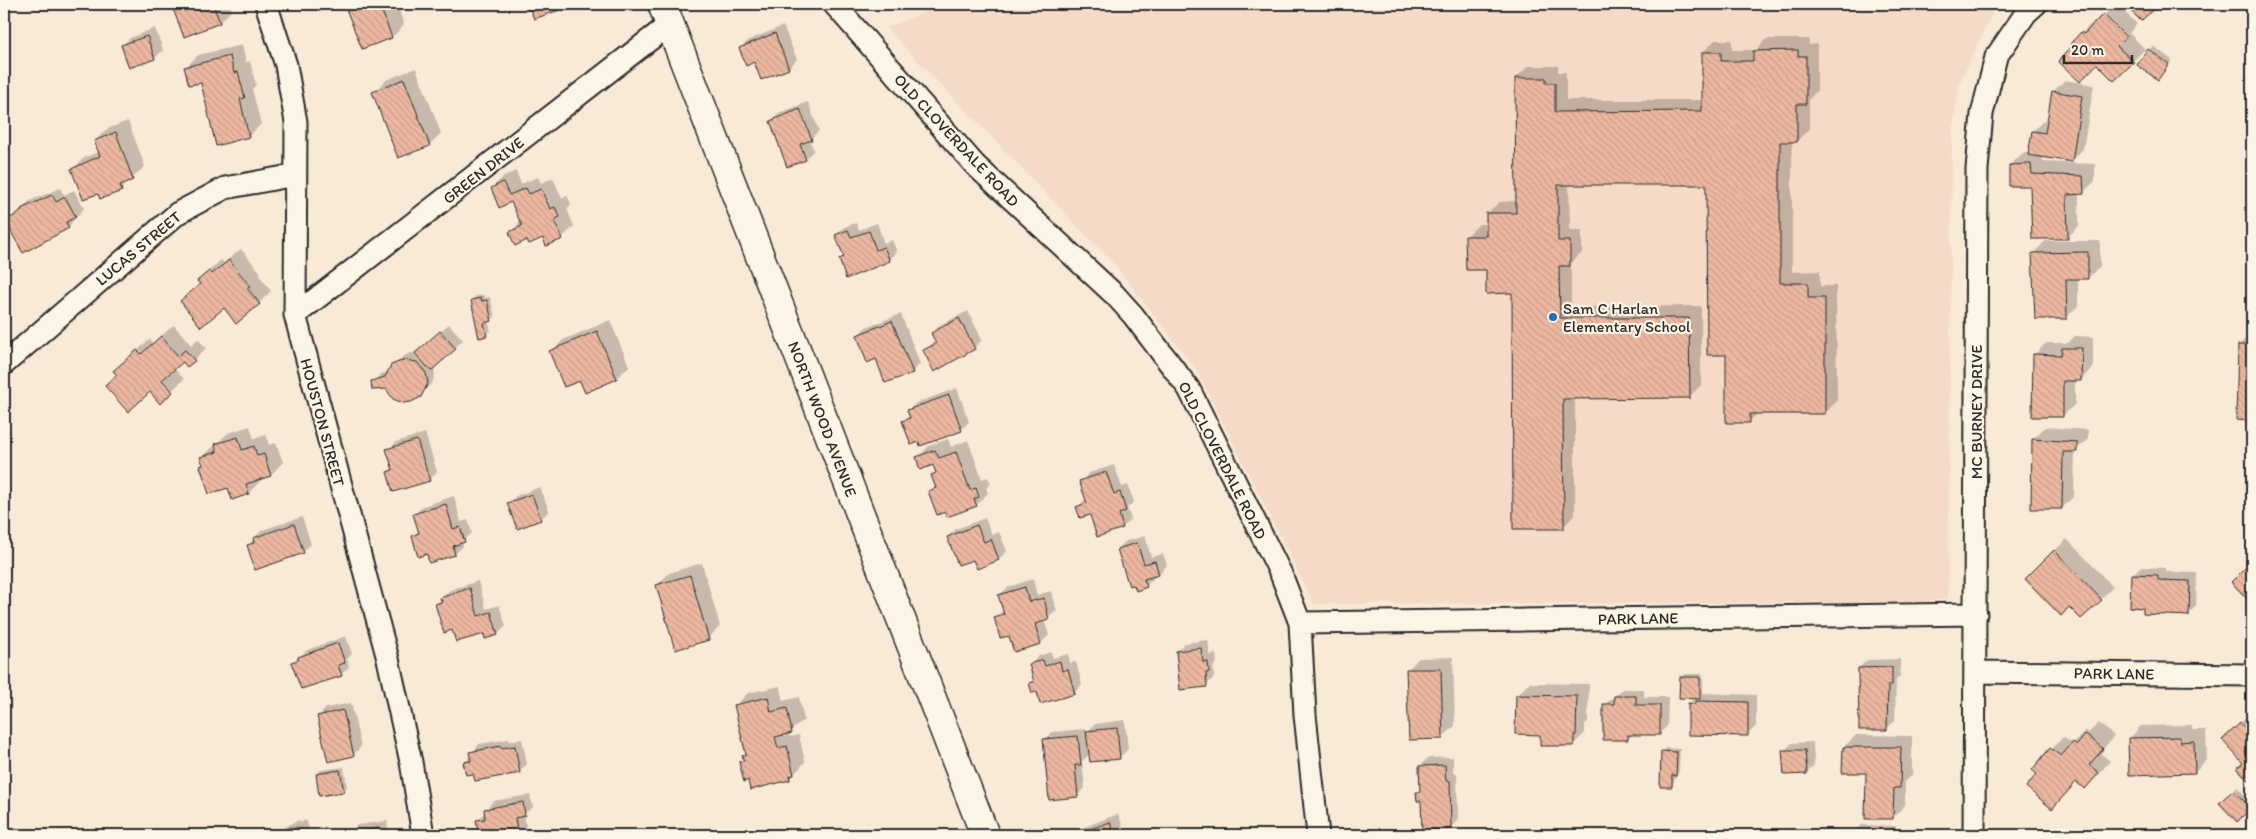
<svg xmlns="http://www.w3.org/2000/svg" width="2256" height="839" viewBox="0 0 2256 839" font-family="Itim,sans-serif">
<defs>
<pattern id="building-back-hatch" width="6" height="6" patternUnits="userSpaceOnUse" patternTransform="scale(1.25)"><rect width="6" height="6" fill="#edb8a1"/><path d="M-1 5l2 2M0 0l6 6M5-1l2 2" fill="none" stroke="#cb9e8b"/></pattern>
</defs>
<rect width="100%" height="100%" fill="#f9e9d7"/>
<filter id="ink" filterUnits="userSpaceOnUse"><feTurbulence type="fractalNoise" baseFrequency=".02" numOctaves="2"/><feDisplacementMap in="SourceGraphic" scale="10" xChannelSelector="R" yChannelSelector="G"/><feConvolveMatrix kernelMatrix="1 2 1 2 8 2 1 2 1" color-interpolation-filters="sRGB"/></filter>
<g filter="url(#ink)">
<path fill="#f5dac7" d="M944,4H2001L1993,12L1959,84L1952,133L1948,599L1917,602L1314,604L1196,369L1115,265L886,28Z"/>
<path fill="#0003" d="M172,4H229L232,10L220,22L185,36Z
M346,4H397L404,25L392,37L363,48Z
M2116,4L2137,24L2129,33L2145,49L2114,80L2098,63L2071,44L2094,21L2096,22Z
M783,26L797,59L789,68L762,79L754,61L741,48L749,40Z
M155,28L163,50L155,58L130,67L122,46L130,38Z
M1766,39H1809V45L1817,44V91L1809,99V129L1797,141H1792V272L1820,271V286H1836L1837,401L1825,413H1758L1749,422L1727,354L1708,184H1569L1570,230H1582V253L1571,263V307L1701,306V385L1689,397L1575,398V515L1563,527L1513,292L1487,268L1467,236L1479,224H1487V214L1499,202L1517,201L1516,78L1528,66H1558V72H1566V100H1703V52L1715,40H1732V50H1756Z
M242,45L246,62L250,61L256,85L252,89L261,124L249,136L202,81L186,67L198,55Z
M2153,46L2172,60L2161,75L2149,50Z
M416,68L441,133L429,145L374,92L386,80Z
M2065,80L2094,85L2083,149L2071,161L2043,156V162L2095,164V181L2083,193H2079V226L2067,238L2031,184L2010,165L2023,153H2029L2033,131L2045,119L2049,120L2053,92Z
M808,102L819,131L809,140L814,150L806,158L788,165L771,121L779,113Z
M128,121L145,166L121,189L99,192L73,169L85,157L99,152L95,141L107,129Z
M516,171L521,184L538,177L541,183L553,178L562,198L567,195L571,204L567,209L574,226L562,238L543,237L527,239L511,232L521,221L512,200L492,188L504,176Z
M60,188L64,195L74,190L84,208L68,227L7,221L30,201Z
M856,223L859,230L877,223L884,243L892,240L897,252L889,260H840L844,255L836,235L844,227Z
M2045,241H2100V266L2088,278H2078V306L2066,318L2033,254Z
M241,249L261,273L259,275L271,291L259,303L237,322L224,306L181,301L200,283L199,281L211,269L221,260L224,263Z
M485,295V298L490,297L495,317L488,321L491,331L480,337L472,300L476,296Z
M968,311L982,340L974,348L925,350L936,340L932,333L940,325Z
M901,314L920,364L912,372L877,358L858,335L866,327Z
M610,320L629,366L617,378L551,352L563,340Z
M449,324L463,340L434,367L435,375L432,383L424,391L386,388L373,382L381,374L390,371L401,358L410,353H416Z
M174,325L191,345L198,339L206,348L194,360L183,361L174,368L184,379L160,402L150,391L115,371L150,339L153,343Z
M2251,333L2252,419H2237L2239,345Z
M2075,336L2093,337V367L2081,380H2075V404L2063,416L2034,355L2046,343H2068Z
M957,388L969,422L961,430L904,421L910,415L908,411L916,403Z
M250,426L254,439L266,435L269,445L276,443L283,462L271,475L260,478L261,480L249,493L233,498L229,486L202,466L204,464L201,458L228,433Z
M2045,427L2088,430V439L2075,451L2074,496L2062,508L2033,439Z
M425,433L437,472L429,480L388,472L393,468L388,450L396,442Z
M948,439L951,447L968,440L982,479L988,477L991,484L986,488L988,493L976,505L930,491L936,485L933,475L937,471L934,464L917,458L929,446Z
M1114,465L1122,487L1128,485L1134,502L1127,508L1131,519L1123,527L1078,507L1086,498L1081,481L1089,473Z
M540,487L549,511L541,519L508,504L516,496Z
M454,496L461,522L468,520L472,533L462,542L463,546L455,554L430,561L428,553L413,536L419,530L415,514L423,506Z
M302,517L311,544L303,552L248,546L262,530Z
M985,518L992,535L999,532L1007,551L999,559L977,568L974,558L948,537L956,529Z
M1145,536L1151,557L1163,554L1167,565L1159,574L1153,575L1154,578L1146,586L1118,549L1126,541Z
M2067,539L2113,587L2081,618L2069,606L2026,579Z
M702,563L720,626L708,639L657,585L669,573Z
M2140,567L2166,568V572L2197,573L2196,606L2188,614L2144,606L2132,575Z
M1033,579L1037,595L1051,591L1057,611L1044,620L1049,635L1041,643L1010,634L996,617L1004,609L1000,595L1008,587Z
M478,581L486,609L499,605L506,626L498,634L453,628L436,604L450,590Z
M346,636L352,654L347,659L349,667L341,675L293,663L307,650Z
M1208,640L1210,655L1216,654L1217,663L1213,667L1214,677L1206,686L1177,651L1185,643Z
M1051,652L1053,658L1068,654L1070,663L1076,662L1082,685L1074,693L1037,690L1031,683L1035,679L1031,664L1039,656Z
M1453,657L1455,726L1442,738L1407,670L1419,658Z
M1900,659V676L1896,680L1895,721L1886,729L1859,668L1867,660Z
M1685,674H1703V693L1756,695V726L1748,734L1689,704L1695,697L1681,678Z
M1529,683L1589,684L1588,722L1585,724V733L1573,745L1542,734L1517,695Z
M780,686L783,701L799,697L804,720L789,732L790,737L799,735L805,762L790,779H749L741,763L747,753L736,705L748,693Z
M1623,689H1644V697H1668L1667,726L1659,734H1633L1628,739L1605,704Z
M351,703L361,747L353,755L318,717L326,708Z
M2252,712V775L2248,779L2235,728Z
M1125,720L1128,749L1120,757L1090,754L1082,761L1085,788L1077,796L1044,740L1052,732L1086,729V733L1095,724Z
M2099,723L2114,736L2100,753L2110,761L2097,776L2077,781L2052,808L2039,774L2034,769L2063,737L2073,744L2086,730L2088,733Z
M2192,725V730H2206L2207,759L2194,772L2129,739L2141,726Z
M1856,735L1912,736V775L1905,782V805L1893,818L1867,772L1844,747Z
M509,739V741L522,739L527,764L519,772L465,763L479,744Z
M1813,742L1814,765L1806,773L1784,751L1792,743Z
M1666,748L1680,749L1679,771L1672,786L1662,752Z
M1453,757V773H1457L1458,820L1450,828L1418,793L1421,790L1420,766L1428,758Z
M344,767L347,787L343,791L317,774L321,770Z
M2237,787L2252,802V805L2237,820L2221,803Z
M530,795L533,807L523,815L526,826L517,834L488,835L478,821L493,801Z
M1118,814L1126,835H1064Z
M299,820L301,822L306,820L310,830L307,835H269Z
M387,821L389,835H349L357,825Z
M1861,825L1896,826V835H1851Z
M2049,828H2076V835H2042Z"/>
<path fill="url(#building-back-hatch)" stroke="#2b2b2b" d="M171,4H213L220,23L184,37Z
M344,4H400L382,11L392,38L362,49Z
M523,4H567L568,7L534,19L530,9L526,10Z
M2124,4H2159L2141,21Z
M2161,4H2172L2167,9Z
M2103,14L2126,37L2117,46L2134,62L2114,81L2097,64L2080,82L2058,61L2072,46L2070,44L2081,32L2084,34Z
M775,33L789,69L761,80L754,62L746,66L739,48Z
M147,36L155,59L129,68L121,45Z
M2148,49L2169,64L2158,80L2137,65Z
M1798,50V56H1806V104H1797V142H1780V283H1808V298H1825V414H1750V423H1726V355H1707L1706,185H1558V241H1570V266H1559L1560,318H1689L1690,398L1563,399L1564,529H1513L1512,293L1486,294V270H1466L1465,236H1486V213H1516L1515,78H1546V83H1555V112L1702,111V52H1721V61H1753V51Z
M230,56L234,73L238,72L245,98L240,99L249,137L216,146L201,83L189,85L184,67Z
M404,79L430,146L398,158L372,92Z
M2052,91L2082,96L2072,162L2028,155L2032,131L2045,133Z
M800,109L812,140L800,144L806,160L787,167L770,121Z
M116,132L133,180L120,185L122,191L100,199L98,194L83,199L71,169L100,156L94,141Z
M2031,164L2032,174L2083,176L2084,194L2067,195L2068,239H2032L2030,186H2009V165Z
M503,182L509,195L526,188L529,194L541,189L550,209L555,207L560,217L554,220L563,239L546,246L543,238L529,244L527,240L515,246L509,232L522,226L511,202L499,208L491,188Z
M52,195L56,202L65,197L76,217L66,222L69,228L23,253L5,221L22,211L21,209Z
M848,230L851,237L869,231L876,250L884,247L890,261L846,279L839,259L844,257L835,235Z
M2088,252V279H2066L2067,319H2035L2032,253Z
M229,260L250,286L247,288L260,304L236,324L224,308L201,327L180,301L200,284L197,281L209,271L212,274Z
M481,298L482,301L487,300L492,321L484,323L487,336L479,338L471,300Z
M959,318L975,349L934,372L923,350L936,344L931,333Z
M892,321L913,373L885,383L876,359L867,363L857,335Z
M440,331L456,349L431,371L415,353Z
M597,331L617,379L585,393L580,381L564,387L549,351Z
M161,336L178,356L185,350L195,361L187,367L183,362L162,380L173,392L160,404L150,392L128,412L105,386L117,375L113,371L137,350L141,354Z
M2238,345H2252V421L2236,420Z
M2062,348H2082L2081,381H2063V417H2032L2033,354L2061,355Z
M404,360L417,362L426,373L428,383L421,397L411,402L403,403L393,399L386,389L372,390L371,381L385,377L391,365Z
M949,395L962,431L920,446L919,442L911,445L902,421L910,418L907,410Z
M238,437L242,450L254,446L257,456L264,454L271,476L246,484L249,494L232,500L228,488L209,494L200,466L203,465L200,457L217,452L215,444Z
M2032,439L2077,442V452H2063L2062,509H2031Z
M417,440L430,481L393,492L387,472L393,470L386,449Z
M935,450L939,458L956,452L970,490L976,488L979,497L974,499L977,506L947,517L945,512L937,515L928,491L936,488L931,475L936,473L933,465L920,470L916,457Z
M1106,472L1114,494L1120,492L1126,511L1119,514L1123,528L1097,537L1090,515L1080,518L1076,507L1087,503L1079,481Z
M2248,473H2252V503L2248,502Z
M532,494L541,520L517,529L507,503Z
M446,504L453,529L460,527L465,542L453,546L455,555L429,563L427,554L418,557L412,536L419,533L413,514Z
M294,524L304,553L255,570L247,545L254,543L253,538Z
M977,525L984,542L991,539L999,560L977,569L973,560L958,565L947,537Z
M1137,543L1144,564L1155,561L1159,575L1144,579L1147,587L1136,591L1134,585L1129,586L1117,549Z
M2252,548V558L2247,553Z
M2054,550L2102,600L2081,619L2069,607L2061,616L2025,579Z
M2252,561V604L2231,582Z
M2131,574L2158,575V580L2190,581L2189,616L2143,614V608L2130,607Z
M690,575L709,640L675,650L656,585Z
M1025,587L1029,602L1044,598L1049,620L1035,624L1041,644L1014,652L1009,636L1000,638L994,617L1004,614L998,595Z
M470,588L478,616L491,612L498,635L485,639L484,634L456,642L452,630L444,633L435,604L442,602L440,598Z
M338,643L345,663L338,665L342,676L301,689L291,662L298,660V657Z
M1201,648L1203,662H1208L1209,672L1206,673L1207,687L1180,690L1176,651Z
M1043,660L1045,666L1060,661L1062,671L1068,669L1075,694L1040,704L1037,692L1032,693L1029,683L1034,682L1029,664Z
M1892,667V685H1888L1887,730H1859L1858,668Z
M1406,669H1441L1443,739L1409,740Z
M1680,677H1700V699L1679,698Z
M1516,695L1577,696L1576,735H1574V746H1540V735L1515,734Z
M1614,696H1636V705H1660V735H1628V740H1603V704H1614Z
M768,697L771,712L787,708L792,733L775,737L778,748L787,746L794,775L789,776L790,780L750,790L748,780L744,782L739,762L744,761L742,756L746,755L734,705Z
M1695,701L1748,702V736L1688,735V703L1695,704Z
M343,710L354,756L328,762L317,716Z
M2240,723L2252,736V777L2248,780L2237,768L2243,763L2222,740Z
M1117,728L1120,759L1090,762L1086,731Z
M2086,734L2103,749L2089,765L2099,773L2085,789L2076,782L2052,809L2026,787L2037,774L2032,770L2050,748L2061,756L2073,742L2077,745Z
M1078,736L1081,765H1075L1078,797L1049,800L1043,739Z
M2180,737V742L2194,741L2195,773L2129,775L2128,738Z
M501,746V748L515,746L520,773L475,781L473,774L466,775L463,762L471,761L469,752Z
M1843,747H1901L1900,788H1894L1893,819H1865L1866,773H1842Z
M1782,750H1805L1807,774L1784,775Z
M1661,751L1677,752L1676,776L1672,775V787H1660Z
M1445,765L1446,781H1450L1451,829L1422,830L1421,801H1417L1416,792H1420L1419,766Z
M340,770L344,792L319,796L316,774Z
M2233,790L2251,808L2237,822L2219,803Z
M523,802L525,816L515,818L518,835H479L476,820L485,819L484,809Z
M1110,822L1115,835H1074Z
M291,827L292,830L298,827L301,835H272Z
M379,828L380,835H348V833Z"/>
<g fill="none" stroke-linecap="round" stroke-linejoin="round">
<g stroke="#2b2b2b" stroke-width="25">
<path id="minor" d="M266,4L286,65L296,122L295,315L388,659L411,762L423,835
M834,4L975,165L1115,295L1133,315L1189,389L1281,574L1300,623L1305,715L1318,835
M295,315L670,24
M4,364L178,213L225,188L295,175
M1300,623L1976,614
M1976,672L2252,675
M1974,835L1977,169L1982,114L1996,57L2026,13L2036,4"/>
</g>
<g stroke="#2b2b2b" stroke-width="31">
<path id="secondary" d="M662,4L985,835"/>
</g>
<use href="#minor" stroke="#fcf5e5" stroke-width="21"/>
<use href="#secondary" stroke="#fcf5e5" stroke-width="28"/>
</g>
</g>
<circle fill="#1f6fb2" stroke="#fcf5e5" stroke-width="2" cx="1553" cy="317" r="5"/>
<g text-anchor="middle" stroke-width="4.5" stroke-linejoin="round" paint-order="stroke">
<g font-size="16" fill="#2b2b2b" stroke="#fcf5e5">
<text transform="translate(957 140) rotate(47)" y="6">OLD CLOVERDALE ROAD</text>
<text transform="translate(483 170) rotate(-38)" y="6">GREEN DRIVE</text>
<text transform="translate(138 248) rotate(-40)" y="6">LUCAS STREET</text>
<text transform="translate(1976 412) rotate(-90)" y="6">MC BURNEY DRIVE</text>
<text transform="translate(823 419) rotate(69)" y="6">NORTH WOOD AVENUE</text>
<text transform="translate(323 422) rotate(75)" y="6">HOUSTON STREET</text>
<text transform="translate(1223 460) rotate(63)" y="6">OLD CLOVERDALE ROAD</text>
<text transform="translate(1638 618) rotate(-1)" y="6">PARK LANE</text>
<text transform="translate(2114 673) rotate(1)" y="6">PARK LANE</text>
</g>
<g font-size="16" fill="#2b2b2b" stroke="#fcf5e5" text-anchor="start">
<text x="1563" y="314">Sam C Harlan<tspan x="1563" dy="18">Elementary School</tspan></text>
</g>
</g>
<rect width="2256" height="839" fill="none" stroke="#fcf5e5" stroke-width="20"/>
<rect x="10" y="10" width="2236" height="819" fill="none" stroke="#2b2b2b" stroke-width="2" filter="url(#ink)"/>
<path d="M2064 55v8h68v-8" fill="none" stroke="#2b2b2b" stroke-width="2.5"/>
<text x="2071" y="55" font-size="15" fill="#2b2b2b" stroke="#fcf5e5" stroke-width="4" paint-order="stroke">20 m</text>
</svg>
